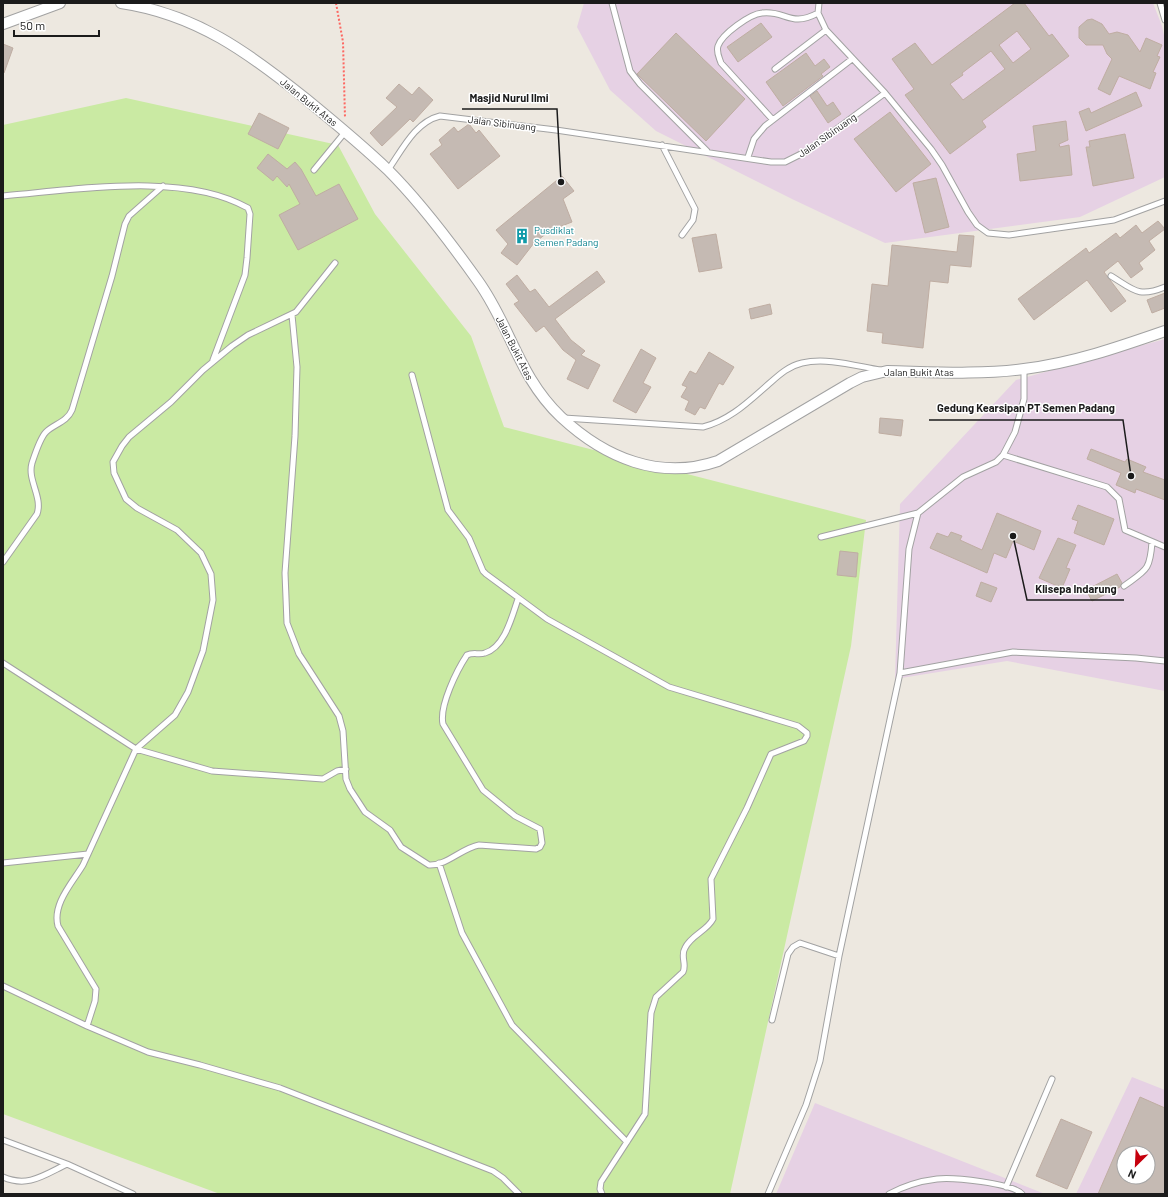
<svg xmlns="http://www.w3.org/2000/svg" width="1168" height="1197" viewBox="0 0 1168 1197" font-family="Barlow,sans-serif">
<rect width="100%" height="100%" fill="#ede8e0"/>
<path fill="#e6d1e4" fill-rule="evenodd" d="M584,3H1153L1162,26L1165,40V177L1080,217L885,243L792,199L656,131L610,90L577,27Z
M1165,339V691L1007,661L895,679L900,504L1016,380Z
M1132,1077L1165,1090V1194H1076ZM1124,1153H1148V1177H1124Z
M815,1103L1045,1194H776Z"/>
<path fill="#caeaa3" d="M126,98L338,145L375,214L471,336L504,427L866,520L851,646L730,1194H220L3,1114V125Z"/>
<path fill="#c5bab3" stroke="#bfada2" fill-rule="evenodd" d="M1015,3H1024L1049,36L1052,34L1069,56L982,121L986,127L950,154L905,95L914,89L892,59L915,43L932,65ZM1017,31L1031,49L1013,63L999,45ZM991,51L1005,69L963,100L950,84L963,75L962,73Z
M1092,19L1102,24L1109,34L1117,32L1128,35L1140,52L1146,38L1162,45L1157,56L1160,57L1153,72L1156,73L1150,89L1119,76L1110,95L1098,89L1112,59L1107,54L1103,45H1086L1079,38V27L1087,20Z
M761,23L772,37L738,62L727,47Z
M676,33L745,99L706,141L637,74Z
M3,44L13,48L4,73H3Z
M806,53L815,66L824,59L830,67L821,74L823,76L783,106L766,82Z
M399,84L412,95L419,87L433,100L413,122L410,119L382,146L370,133L397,107L386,98Z
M817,91L827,106L833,102L841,114L828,123L810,96Z
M1136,92L1142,106L1086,131L1079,112L1089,108L1091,113Z
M890,112L931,164L896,192L854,139Z
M259,113L289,128L278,149L248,134Z
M1066,121L1068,140L1059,144L1060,147L1069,145L1072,175L1020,181L1017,154L1036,151L1033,126Z
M469,124L476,133L479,130L500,156L458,189L430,154L442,145L439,140L454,127L458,132Z
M1125,134L1134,178L1093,186L1086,147H1090L1089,141Z
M268,154L287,169L295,162L301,169L316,196L339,184L358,219L298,250L279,215L300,204L289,184L287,187L277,176L273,181L257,168Z
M562,176L574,191L563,199L572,222L551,230L534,243L517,265L501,253L508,244L496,230Z
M936,178L949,227L925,233L913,183Z
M1158,221L1165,229L1149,241L1155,250L1139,263L1143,269L1131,278L1118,261L1104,272L1126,301L1111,312L1087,280L1034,320L1018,299L1086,248L1089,253L1116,233L1120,238L1136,225L1142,233Z
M716,234L722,268L699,272L692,238Z
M959,235L974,236L971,267L950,265L948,283L930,281L923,348L882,343L883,333L867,331L872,284L888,286L892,245L957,252Z
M597,271L605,282L555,319L571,340L585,351L581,355L600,365L588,389L567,379L576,360L563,350L544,326L536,332L514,304L519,301L506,284L517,275L530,292L535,289L549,307Z
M1165,293V308L1152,313L1147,300Z
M770,304L772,314L751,319L749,309Z
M641,349L656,358L643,383L651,387L636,413L613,401Z
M709,352L734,367L723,385L719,383L705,409L700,407L695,415L685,410L689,401L681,397L687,387L682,385L690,371L696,374Z
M880,418L903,420L901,436L879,433Z
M1091,449L1125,462L1127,459L1146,467L1143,472L1165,480V500L1136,489L1135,493L1116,485L1121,473L1087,459Z
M1078,505L1114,519L1104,545L1074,533L1078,521L1072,519Z
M997,513L1041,531L1034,550L1013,541L1006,558L994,553L987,573L930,548L937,533L948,537L951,532L962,536L960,540L982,550Z
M1058,538L1076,545L1066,568L1070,569L1062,588L1039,578Z
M840,551L858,553L856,577L837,575Z
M1117,574L1122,583L1120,587L1092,601L1086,590Z
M981,582L997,588L991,602L976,596Z
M1140,1097L1165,1108V1194H1098ZM1124,1153H1148V1177H1124Z
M1061,1119L1092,1132L1067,1189L1036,1176Z"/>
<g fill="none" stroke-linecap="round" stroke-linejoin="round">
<g stroke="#a2a2a2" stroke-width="7">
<path id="lane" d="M612,3L630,71L640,84L707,151
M819,3L818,13L826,30L885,93L931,149L942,165L968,212L977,225L988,233L1009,235L1114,220L1165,201
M1160,3L1165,20
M775,69L826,30
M773,120L721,63C719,57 716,52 718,46C722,34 750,14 762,13C786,10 790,28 818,13
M662,145L695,209L693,220L682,235
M748,157L754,139L765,126L852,59
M314,170L346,131
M388,170C402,150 415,122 440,116L556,130L771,162H785L807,151L885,93
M3,196C75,190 183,171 248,208L250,214L247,258L245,275L213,360
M1111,276C1134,290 1138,298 1165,287
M292,315L297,367L295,436L285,573L287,623L299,654L339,716L343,731L346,779L350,789L365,812L390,830L401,847L429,865C446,866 462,848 479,845L536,849L540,847L542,843L540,829L515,816L483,790L443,724C439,706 457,670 467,655C473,652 479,655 485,653C505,647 512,616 518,599
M412,375L448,510L469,538L483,571L486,574L547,619L669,687L798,726L807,733V736L804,741L771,754L747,808L714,873L711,879L713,919C707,931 691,935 685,948C680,956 687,964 683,972L656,997L651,1013L645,1114L601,1182L600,1189L602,1194
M564,418L703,427C731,420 750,400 771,382C780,374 789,366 802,363C826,357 856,366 880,370
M1003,455L1107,487L1119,499L1125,530L1165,547
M821,537L918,513
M3,562L37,514C43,497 27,480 32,463C35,454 40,438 46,432C54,424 67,422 72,410L112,276L125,224L129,216L163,186
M1124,586C1146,570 1150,571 1152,542
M3,663L136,749L212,771L323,779L337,771L346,769
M900,673L1013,652L1136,658L1165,661
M3,863L88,854
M439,863L462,933L512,1025L627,1142
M3,986L87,1026L148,1052L200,1065L280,1088L493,1171L503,1178L519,1194
M772,1020L788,954L793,947L800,943L839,956
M87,1026L95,1001L96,989L58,926C52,904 73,882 83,865L136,749L175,715L188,692L203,651L213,600L211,574L201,553L177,530L137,508L126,499L114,473L113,462L122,446L129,437L171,402L203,370L232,346L248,335L296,312L335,263
M3,1140L67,1164
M3,1177C28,1188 44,1175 67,1164L133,1194
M1006,1187L1052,1079
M768,1194L806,1105L820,1061L839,956L900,673L909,549L918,513L963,477L996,462L1003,455L1015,432L1024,399V369
M889,1194C904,1186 920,1181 937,1179C952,1177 1012,1183 1022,1194"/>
</g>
<g stroke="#a2a2a2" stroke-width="12">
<path id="street" d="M121,3C196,14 249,53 306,99C334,122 362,145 388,170C421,203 451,243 478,281C511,327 518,376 561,417C605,458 660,481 718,461L850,383L862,377L887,371C933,372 979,375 1024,369C1073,363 1119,347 1165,331
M3,24L60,3"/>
</g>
<path stroke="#fd6761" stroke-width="2" stroke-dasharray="2 2" stroke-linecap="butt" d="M336,3L343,42L345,118"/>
<use href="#lane" stroke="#fff" stroke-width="5"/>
<use href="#street" stroke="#fff" stroke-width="10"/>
</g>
<defs>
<g id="building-bare" transform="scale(1.2)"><path d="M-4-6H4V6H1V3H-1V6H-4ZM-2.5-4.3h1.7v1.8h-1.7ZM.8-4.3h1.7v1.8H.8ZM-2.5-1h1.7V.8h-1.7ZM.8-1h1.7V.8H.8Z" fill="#0f9aa8" stroke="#fff" stroke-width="2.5" paint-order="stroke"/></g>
</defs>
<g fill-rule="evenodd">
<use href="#building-bare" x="522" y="236"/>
</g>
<g text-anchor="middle" stroke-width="3" stroke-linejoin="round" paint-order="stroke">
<g font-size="10" fill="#1b1b1b" stroke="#fff">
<text transform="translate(309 102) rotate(39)" y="4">Jalan Bukit Atas</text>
<text transform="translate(502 123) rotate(7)" y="4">Jalan Sibinuang</text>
<text transform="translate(827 135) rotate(-35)" y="4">Jalan Sibinuang</text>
<text transform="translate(515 348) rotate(63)" y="4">Jalan Bukit Atas</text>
<text x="919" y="376">Jalan Bukit Atas</text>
</g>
<g font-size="10" fill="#0d838f" stroke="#fff" text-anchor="start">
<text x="534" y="234">Pusdiklat<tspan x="534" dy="12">Semen Padang</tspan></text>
</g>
</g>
<path fill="none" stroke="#1b1b1b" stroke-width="1.5" d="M561 182L557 109H462M1131 476L1123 420H929M1013 536L1027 600H1124"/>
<g fill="#1b1b1b" stroke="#fff" stroke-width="1.5">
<circle cx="561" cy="182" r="4"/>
<circle cx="1131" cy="476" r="4"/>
<circle cx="1013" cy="536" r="4"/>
</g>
<g font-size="11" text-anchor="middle" font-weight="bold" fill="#1b1b1b" stroke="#fff" stroke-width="3" stroke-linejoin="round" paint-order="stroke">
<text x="509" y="102">Masjid Nurul Ilmi</text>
<text x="1026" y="412">Gedung Kearsipan PT Semen Padang</text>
<text x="1076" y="593">Klisepa Indarung</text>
</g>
<rect width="1168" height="1197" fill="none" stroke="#1b1b1b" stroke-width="8"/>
<g transform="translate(1136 1165) rotate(204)"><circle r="19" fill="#ffffff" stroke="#a4a4a4"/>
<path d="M0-3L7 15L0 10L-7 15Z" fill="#c6000d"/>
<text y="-6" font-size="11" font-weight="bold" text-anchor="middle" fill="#1b1b1b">N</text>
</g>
<path d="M14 30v6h85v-6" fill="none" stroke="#1b1b1b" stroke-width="2"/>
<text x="20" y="30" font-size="12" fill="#1b1b1b" stroke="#ffffff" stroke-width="3" paint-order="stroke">50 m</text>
</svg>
